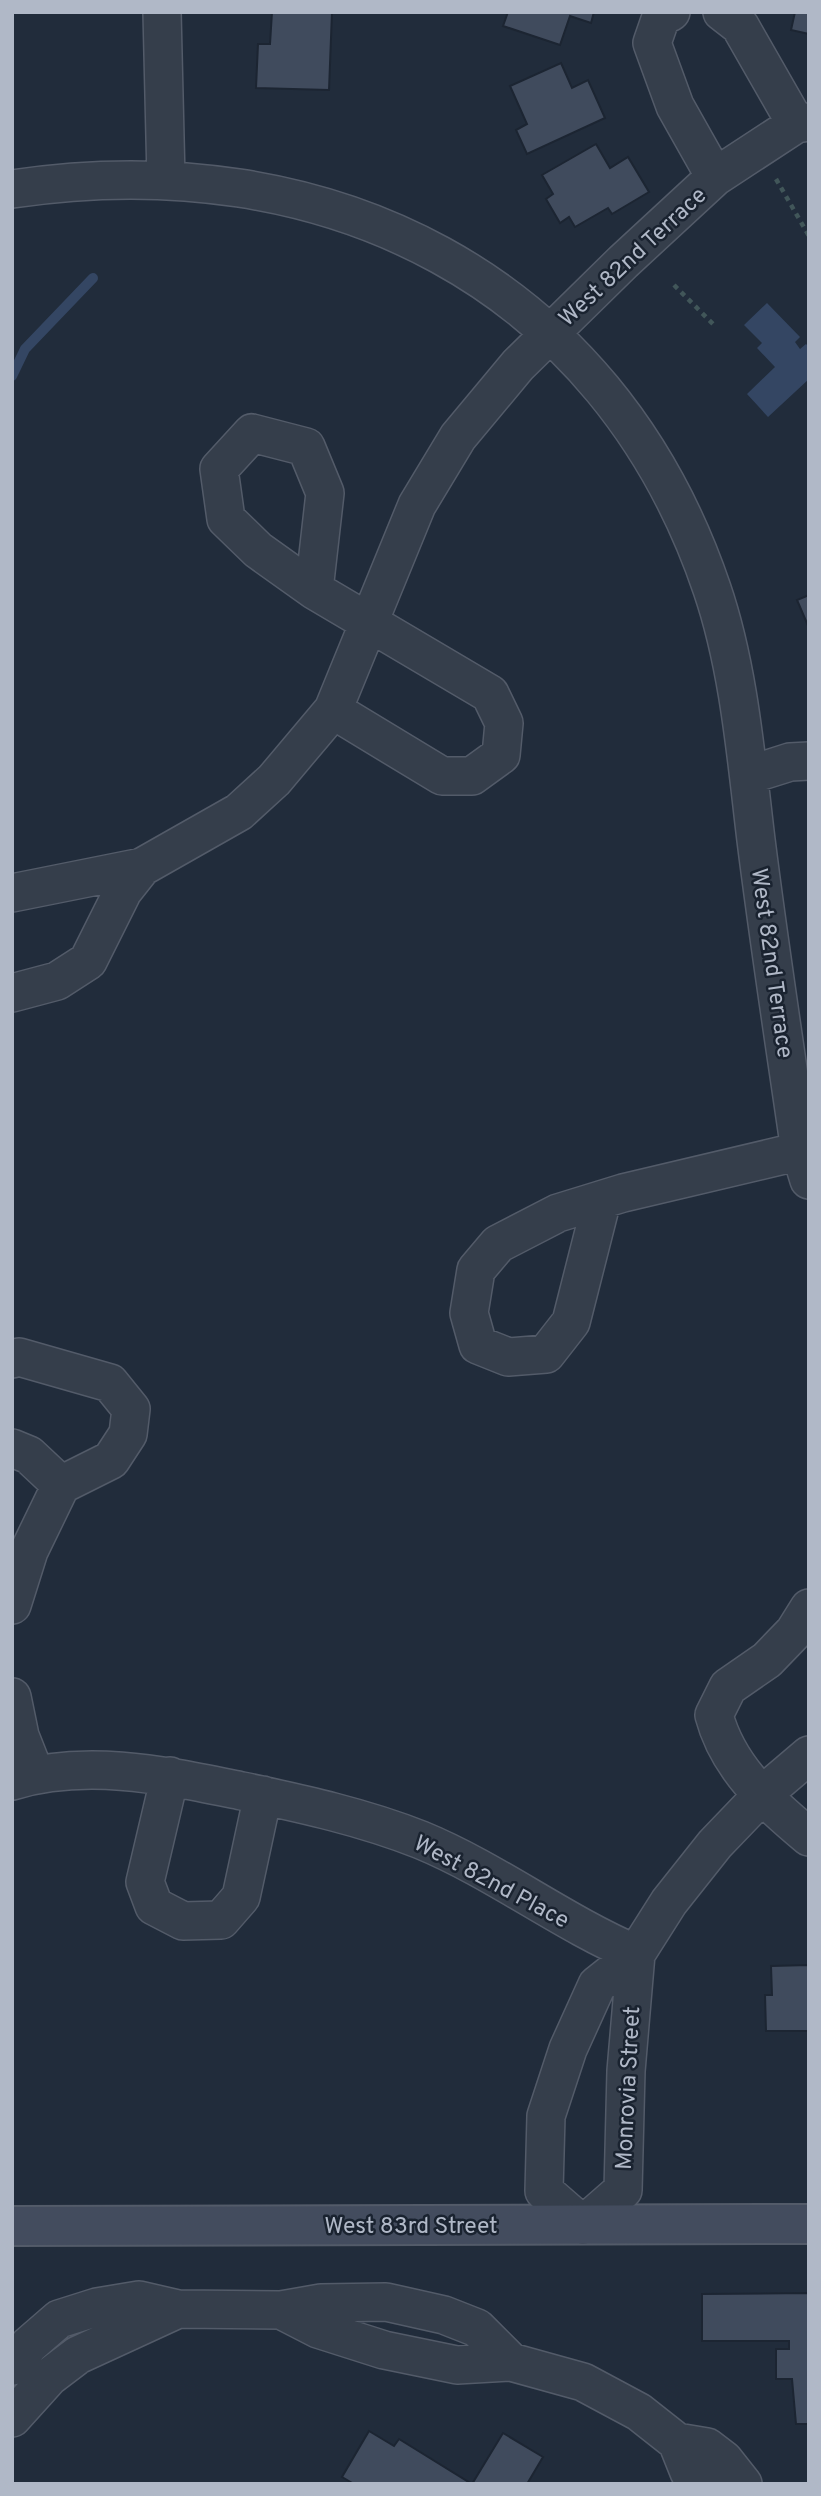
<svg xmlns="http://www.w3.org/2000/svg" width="821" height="2496" viewBox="0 0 821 2496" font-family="Overpass,sans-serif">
<rect width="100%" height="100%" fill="#212c3b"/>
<path fill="#344663" d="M767,303L800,337L795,342L800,349L806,344L809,347V379L768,417L747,394L775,367L757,348L762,343L744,325Z"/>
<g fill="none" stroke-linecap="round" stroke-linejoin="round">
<path stroke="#344663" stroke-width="10" d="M12,376L25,349L93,278"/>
</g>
<path fill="#404b5d" stroke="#1c2532" stroke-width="2" d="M272,12H332L329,90L256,88L258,44H270Z
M508,12H594L591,23L570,16L560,45L503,26Z
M795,12H809V34L791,30Z
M561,63L572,88L588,80L605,118L527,154L516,130L527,124L510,86Z
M596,144L610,168L628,157L649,192L612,214L608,208L575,227L569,217L560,223L546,199L553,194L542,175Z
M809,595V628L797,600Z
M809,1965V2031H766L765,1995H772L771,1966Z
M809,2293V2424H796L792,2379H776V2349H789V2341H702V2294Z
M369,2431L394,2446L399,2439L472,2484L503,2433L543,2457L527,2484H354L342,2477Z"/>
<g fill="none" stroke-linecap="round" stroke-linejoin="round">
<g stroke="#535b69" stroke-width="40">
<path id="street" d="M162,12L166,179
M671,12L661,17L652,43L675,106L715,177
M722,12L740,26L796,124
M12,189C326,142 607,279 712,589C739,668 746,757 756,840C769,944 785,1047 800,1151L809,1180
M252,433L306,447L325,493L314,590L258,550L226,519L219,469Z
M314,590L490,694L504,723L501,755L472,776H442L333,710
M749,775L790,762L809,761
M12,893L142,867L239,812L274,780L333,710L417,505L458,437L518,365L623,262L715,177L796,124L809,122
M12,993L57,981L88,961L123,891L142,867
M602,1200L571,1322L546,1354L508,1357L478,1345L469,1313L476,1270L498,1244L558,1213L623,1193L809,1149
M12,1359L19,1357L110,1383L131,1409L128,1434L111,1460L61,1485L29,1551L12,1605
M12,1448L29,1455L61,1485
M809,1608L794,1632L767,1660L728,1687L714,1715C728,1768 768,1803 809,1837
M12,1697L20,1736L35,1774
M170,1776L145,1882L154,1906L183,1921L221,1920L241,1897L263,1795
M12,1781C88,1758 167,1776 242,1791C303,1804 363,1817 421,1840C496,1871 561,1922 636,1954
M636,1954L626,2071L623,2190L583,2225L544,2191L546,2116L568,2049L597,1985L636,1954L669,1902L715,1844L762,1795L809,1755
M281,2310L318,2329L384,2350L457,2365L511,2362L583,2382L639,2412L677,2442L707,2447L724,2460L743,2484
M12,2366L29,2345L59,2319L97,2307L139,2300L178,2309L281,2310L321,2303L386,2302L444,2315L477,2328L511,2362
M12,2418L49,2377L78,2355L178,2309
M677,2442L689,2472L700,2484"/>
</g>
<g stroke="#535b69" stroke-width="42">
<path id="secondary" d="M12,2226L809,2224"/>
</g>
<path stroke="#415659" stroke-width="4.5" stroke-dasharray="5 5" stroke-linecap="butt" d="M776,179L809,236
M674,285L716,327"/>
<use href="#street" stroke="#353e4b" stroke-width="37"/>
<use href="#secondary" stroke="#434c5e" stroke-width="38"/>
</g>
<g text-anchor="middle" stroke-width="5" stroke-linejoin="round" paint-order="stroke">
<g font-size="23" fill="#b0b8c7" stroke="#1a2330">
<text transform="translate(632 256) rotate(-43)" y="8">West 82nd Terrace</text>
<text transform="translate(773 963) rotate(82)" y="8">West 82nd Terrace</text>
<text transform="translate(492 1881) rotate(28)" y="8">West 82nd Place</text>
<text transform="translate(627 2088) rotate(-87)" y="8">Monrovia Street</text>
<text x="411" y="2233">West 83rd Street</text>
</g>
</g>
<rect width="821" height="2496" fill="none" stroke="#b0b8c7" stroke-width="28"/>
</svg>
